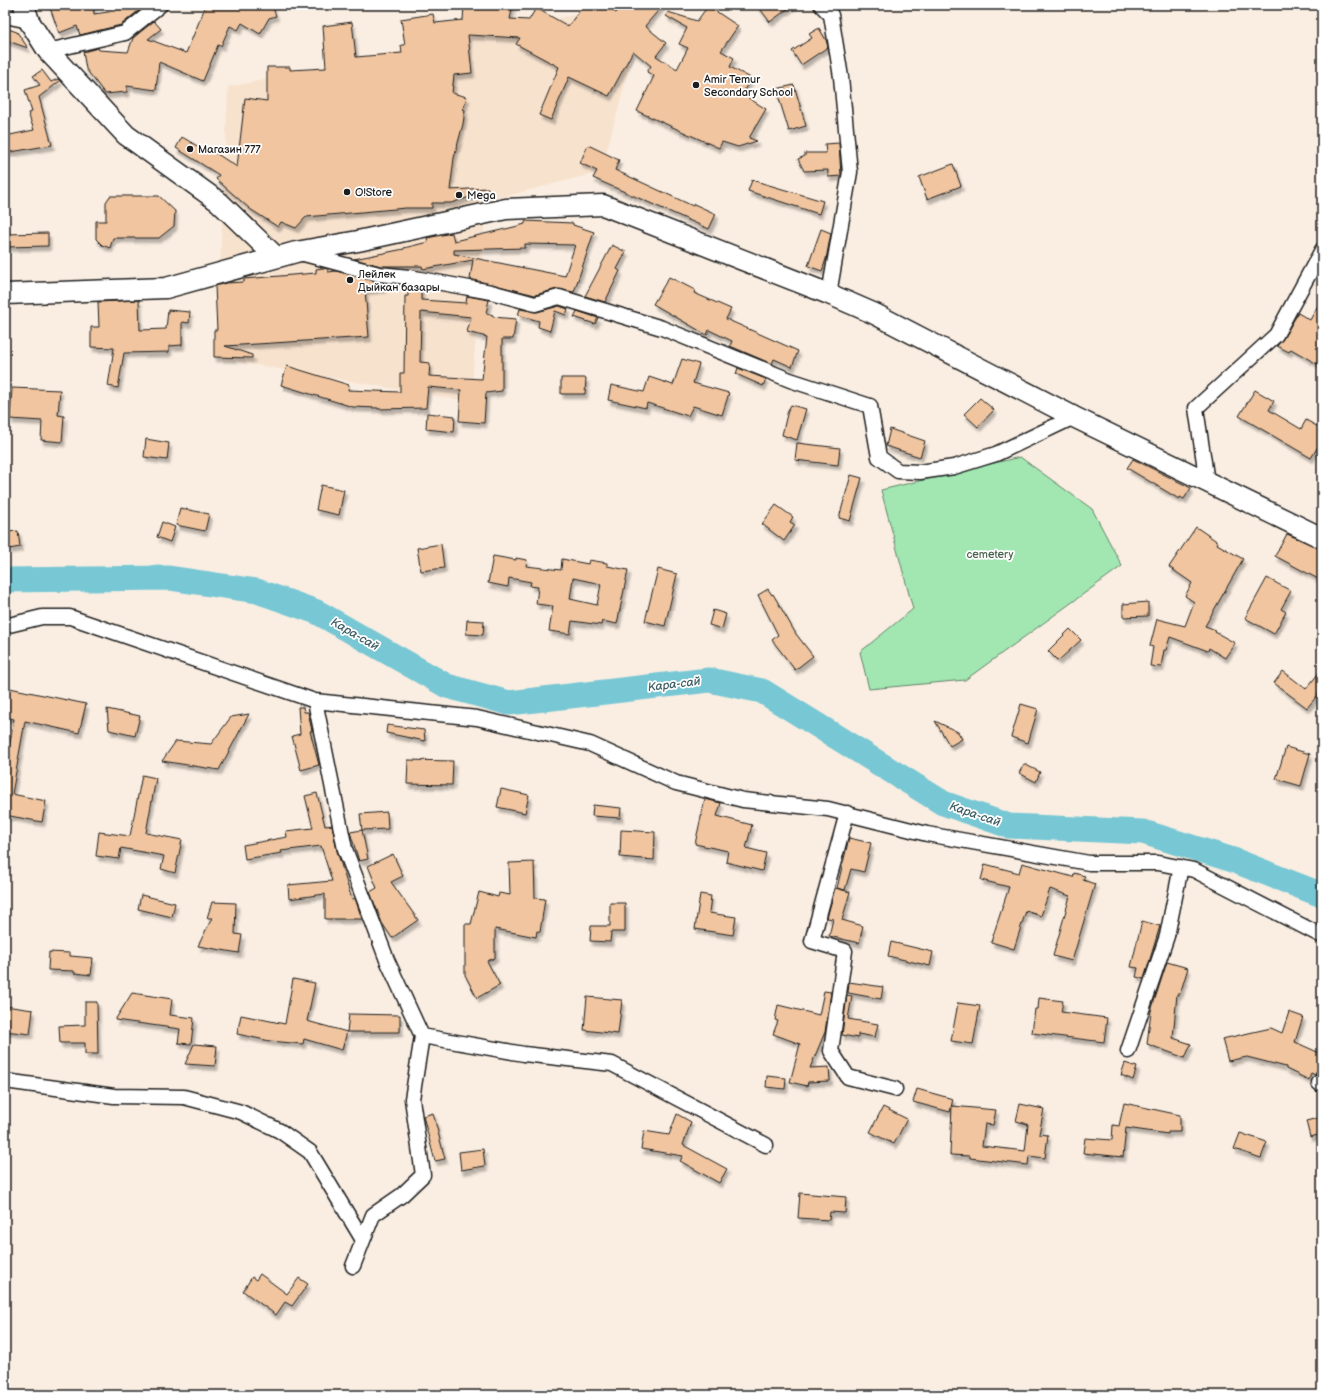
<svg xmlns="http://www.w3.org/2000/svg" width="1327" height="1400" viewBox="0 0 1327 1400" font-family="'Balsamiq Sans',sans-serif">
<defs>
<filter id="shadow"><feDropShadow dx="2.5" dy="4.5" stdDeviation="1" flood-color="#0004"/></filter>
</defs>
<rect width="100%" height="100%" fill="#faeee2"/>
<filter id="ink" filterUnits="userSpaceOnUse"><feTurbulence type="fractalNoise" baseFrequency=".025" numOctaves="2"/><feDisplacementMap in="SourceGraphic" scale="8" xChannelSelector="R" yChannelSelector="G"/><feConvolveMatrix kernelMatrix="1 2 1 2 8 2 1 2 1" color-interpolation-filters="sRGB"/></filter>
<g filter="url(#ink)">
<path fill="#f7e2ce" d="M574,15L608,38L630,65L601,172L486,201L471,402L216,358L228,87Z"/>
<path fill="#a2e7b2" stroke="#5f8267" d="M1020,457L1092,509L1122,566L965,680L869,689L860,652L913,609L881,490Z"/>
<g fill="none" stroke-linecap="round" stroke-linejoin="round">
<path stroke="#78c7d4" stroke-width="25" d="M5,580L169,578L257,591L317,612L447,686L509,703L709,680L762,691L943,803L1009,826L1143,832L1233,860L1322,895"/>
</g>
<path fill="#f0c59f" stroke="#1c1c1c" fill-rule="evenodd" filter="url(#shadow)" d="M49,5H93L94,14L115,11L120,5H141L143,7L121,25L80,35L77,26L59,33Z
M206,5H272L276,16L269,18L260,34L242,23L238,30L230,26L221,46L218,45L203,81L159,62L156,90L127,86V92L105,94L86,69L83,52L98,48L99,50L128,52L133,38L154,21L161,29L148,39L186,53Z
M464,5H513L510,19L529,20L536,8L568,26L584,5H605L616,13L623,5H663L645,26L666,43L656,56L677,69L688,48L679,44L687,28L666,16L668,12L697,21L708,6L738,26L721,51L734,58L730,67L751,78L742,94L766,109L749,138L757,141L738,147L722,142L719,148L637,111L654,76L647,72L651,66L633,51L609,96L569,77L551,120L539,115L559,67L516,44L520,38L468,35L472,73L454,75L452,93L467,97L463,110H465L463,124L454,158L450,190L488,188V191L451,203H432V208H406L306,217L296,228L281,222L278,227L250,209L216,179L219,175L176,148L182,137L206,151L208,148L237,167L245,98L267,101V67H290V70L326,68L323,26L352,22L356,57L402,53L401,45H405L401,19L433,14L435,23L463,20Z
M757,5H793L770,22Z
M5,28L17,32L28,48L5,40Z
M819,28L826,40L828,47L801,65L792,51L812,38L809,34Z
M42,70L51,82L58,79L60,81L39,97L52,145L5,153V136L34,130L28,113L32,112L25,90L40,85L33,76Z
M794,85L806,126L789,131L776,89Z
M839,143L841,176L828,177V170L804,171L798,159L805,156V153H826L825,144Z
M588,145L619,160L615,170L693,206L694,204L716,214L709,229L593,178L597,171L580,163Z
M953,164L961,186L927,199L919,177Z
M752,180L823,201L819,214L748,191Z
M110,196H159L175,211L174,226L159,238H113L110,248L102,245L96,239V221H106V202Z
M525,221L573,223V225L594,232L574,292L557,289L535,295L470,279L473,260L423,269L422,266H381L354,259L404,249V248L428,242L427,238L452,233L454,241L514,227L525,224ZM525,244L575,245L565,276L454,254V250L525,248Z
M821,229L831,233L826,259L822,271L808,266Z
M48,233V246L5,247V234Z
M612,245L626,252L617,269L620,271L605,302L585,296Z
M323,268L328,269V272L336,271L383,283L384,288L365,290L369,337L225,346L252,355V358L214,357V330H217L215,286L226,283L244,282V279L316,273V269Z
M669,277L695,290L694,293L731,309L726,319L798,351L792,367L774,359L772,364L730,346L732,341L709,330L707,335L653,304Z
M408,287L421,288V300L466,303L467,296L489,300L486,313L493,315V317L516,319L513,339H502V391L486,393L484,423L459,421L461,390L428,387L426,408L378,409V408L353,407L281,385L287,366L349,385L348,390L400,392V373H404L405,296H408ZM421,312L471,317L467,332L487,337L482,379L429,376L430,363L420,362Z
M1322,298V355L1317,364L1291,349L1289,352L1277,346L1283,339L1298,313L1310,320Z
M139,300L140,330L166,329L168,310L190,312L189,323L182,322V345L169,346V352L124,353L118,388L108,386L114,348L91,347V327H99L98,302Z
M559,306L568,309L566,315L555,311L550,331L538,327L539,321L518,315L520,309L537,312Z
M577,311L598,318L595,324L574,317Z
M682,359L699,364L693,383L729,393L722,415L693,406L688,416L647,403L646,408L608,400L611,385L644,392L649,377L673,385Z
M738,368L766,379L763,386L736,374Z
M561,378H586L585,394H561Z
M12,388L60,390L58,415L64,416L62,442L41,440L42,421L10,419Z
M1255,390L1274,401L1269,410L1301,429L1306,420L1322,429V440L1311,458L1239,416Z
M980,398L994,410L978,427L964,414Z
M791,405L806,409L797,440L782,435L788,410Z
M427,413L455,416L454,432L426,429Z
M890,429L925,441L920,457L886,446Z
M146,439L169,443L167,460L144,457Z
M797,443L840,448L838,465L795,460Z
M1133,459L1191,488L1184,499L1180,497L1179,499L1127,468Z
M851,475L862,478L850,521L839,518Z
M321,485L344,490L339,515L316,510Z
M776,505L793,517L790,522L795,525L784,541L762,524Z
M180,508L209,514L205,531L176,525Z
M162,522L175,527L170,542L157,537Z
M1196,527L1218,542L1217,544L1243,559L1205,626L1216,630L1215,632L1235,643L1225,658L1209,648L1208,651L1170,637L1166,650H1164L1161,667L1150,666L1153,647L1150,646L1157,619L1185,626L1194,602L1185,596L1192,583L1169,567Z
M18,531L20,547L9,549L7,532Z
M1287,534L1322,549V581L1275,556Z
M441,544L444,568L421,571L417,548Z
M493,556L516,560V558L527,560L526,566L561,570L562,559L588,564L589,560L607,563V566L628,570L617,624L602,621L601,625L572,621L570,634L549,631L553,606L536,604L538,587L530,586L531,582L509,578L508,587L488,583ZM573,578L601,584L597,605L570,599Z
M658,569L677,574L665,626L645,621Z
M1267,578L1291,591L1281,609L1286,612L1274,634L1245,618Z
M768,589L772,595L773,594L796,634L813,656L795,670L772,640L778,635L758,595Z
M1148,602V616L1123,617V604Z
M713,610L726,614L722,629L709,625Z
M467,620L484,621L483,635L466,634Z
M1070,629L1081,640L1058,661L1048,651Z
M1322,669V690L1307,708L1274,683L1283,671L1306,689Z
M5,687L86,704L79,733L25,721L12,794L46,801L42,822L5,815V772L14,719L5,717Z
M1021,704L1038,709L1028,743L1011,737Z
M298,707H303L304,712H308L312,731H310L319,765L301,770L292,736L300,734Z
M107,709L140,716L135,736L109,730Z
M249,714L219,770L162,761L176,741L211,744L231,717Z
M935,721L958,732L962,739L950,746Z
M387,725L424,730L425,741L386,733Z
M1286,747L1310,754L1301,786L1276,779Z
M408,760L453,761L452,785L407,784Z
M1024,764L1040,772L1036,782L1019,773Z
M142,775L156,778L146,833L182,840L175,873L161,869L164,856L121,848L119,859L96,856L99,832L130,836Z
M501,789L529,795L525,813L497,807Z
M317,793L325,826L332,825L337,851L352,900L355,898L362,919H325V894L289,899L288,885L332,881L321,846L281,851L282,853L245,859L243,845L287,837L286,831L313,828L305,796Z
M705,799L721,803L717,816L752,825L746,848L766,853L762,871L726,862L728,851L695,844Z
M593,805L621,808L620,818L592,816Z
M387,812L388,829L362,830L360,814Z
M362,830L368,859L359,861L350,832Z
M621,830L655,832L654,860L620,857Z
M849,838L871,843L864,872L851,869L845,890L837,888Z
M393,854L403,876L391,882L418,920L392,938L382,923L370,892L377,888L368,866Z
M534,862L535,898L545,899L540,932L537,931L536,937L495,929V958L487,961L500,985L477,998L465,975V924H471L479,892L498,897L499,893L510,895L509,863Z
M1022,863L1073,877L1074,873L1085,876L1083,880L1095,884L1072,961L1053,956L1070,896L1050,889L1041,916L1026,911L1014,949L991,942L1009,887L981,880L985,864L1019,873Z
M835,888L850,892L842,920L863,926L859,943L829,936L833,919L827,918Z
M700,894L711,896L709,913L736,917L733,935L695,929Z
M141,895L175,903L172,917L138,909Z
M212,902L236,903L235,934L242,935L239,953L198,946L212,918H207Z
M610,903H625V932H611L610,942L590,941L591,926H610Z
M1142,921L1160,926L1144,979L1136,977L1138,968L1131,967Z
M891,942L933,952L930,966L888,956Z
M49,952L70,953V956L93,958L91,975L74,973V971L48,970Z
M1167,962L1188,968L1180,994H1177L1173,1038L1191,1044L1185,1058L1147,1044L1151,1011Z
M293,979L315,983L307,1021L347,1032L342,1050L304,1039L303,1044L270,1041L237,1034L241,1015L285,1024Z
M849,982L883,987L881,999L848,993Z
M824,991L831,992L825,1032L810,1068L829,1067L830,1081L808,1082L807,1086L790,1082L800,1044L773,1034L778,1021L775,1020L778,1005L819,1015Z
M132,993L172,999L170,1015L194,1018L191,1044L178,1043L180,1029L115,1020Z
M847,995L852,996L848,1019L878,1024L875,1037L858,1034V1038L842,1035Z
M587,997L622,1000L618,1034L584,1030Z
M1039,998L1063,1001L1061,1012L1107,1018L1104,1042L1032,1033L1035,1009H1038Z
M85,1002H97L98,1054H85V1043H60L59,1026L85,1025Z
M958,1003L980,1006L973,1044L951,1041Z
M5,1006L33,1010L30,1034L5,1031Z
M1289,1012L1303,1017L1295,1042L1322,1054V1060L1315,1075L1311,1073L1309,1080L1286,1069V1067L1247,1057L1228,1061L1222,1039L1271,1028L1282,1033Z
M349,1014L400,1015V1032H347Z
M194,1044L217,1046L215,1066L185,1064Z
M1125,1063L1137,1067L1133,1080L1121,1075Z
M767,1076L786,1078L785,1089L766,1087Z
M917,1089L953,1099L950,1112L913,1102Z
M1124,1103L1180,1115V1132H1168V1134L1126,1128L1123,1157L1083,1153L1085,1138L1112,1140L1113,1125L1119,1126Z
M1020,1104L1044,1109L1039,1134L1048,1135L1045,1158L1029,1156L1028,1165L970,1158V1156L950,1155L952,1106L996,1110L993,1125L985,1124L982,1146L1025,1151L1028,1124L1016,1121Z
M883,1107L907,1119L894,1144L870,1132Z
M433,1113L445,1159L435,1161L423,1116Z
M677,1114L691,1122L683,1145L727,1169L719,1183L680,1161L683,1156L641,1149L644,1131L669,1135Z
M1322,1117V1134L1310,1137L1306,1121Z
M1240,1133L1267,1142L1261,1158L1234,1149Z
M483,1149L485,1166L461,1170L459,1152Z
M800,1193L846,1197L845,1213L830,1212L829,1220L798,1218Z
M260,1274L287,1294L299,1278L308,1284L292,1306L285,1302L276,1315L243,1291L252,1277L256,1280Z"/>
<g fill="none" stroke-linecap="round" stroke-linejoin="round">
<g stroke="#1c1c1c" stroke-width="17">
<path id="street" d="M821,5L831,15L841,77L850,172L829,294
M5,16L29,21
M48,51L125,33L160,5
M300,253L379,274L409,277L491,292L535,304L559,297L662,328L790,380L870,406L879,457L898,471L920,472L954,467L996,454L1074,417
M1207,482L1196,408L1276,335L1322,250
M5,626L42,617H70L315,701L477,718L590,744L676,783L743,800L828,809L927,834L1089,863H1158L1194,870L1322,936
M315,701L345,849L387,960L422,1036L412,1099L423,1175L402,1195L373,1215L353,1266
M847,813L812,941L845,951L831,1051L848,1077L895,1089
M422,1036L524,1054L612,1064L766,1145
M1128,1051L1167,936L1181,867
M1322,1080L1319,1083L1322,1085
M5,1081L114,1096L184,1097L241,1112L280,1131L310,1152L363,1240"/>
</g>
<g stroke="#1c1c1c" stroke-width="23">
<path id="secondary" d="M24,5L29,21L48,51L126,135L219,202L276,257
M5,294L166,288L296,252L358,241L506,209L603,205L829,294L875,314L1074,417L1322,538"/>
</g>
<use href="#street" stroke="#fff" stroke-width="14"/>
<use href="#secondary" stroke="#fff" stroke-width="20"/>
</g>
</g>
<g fill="#1c1c1c" stroke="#fff" stroke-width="1.5">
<circle cx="696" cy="85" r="4"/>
<circle cx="190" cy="149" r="4"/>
<circle cx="347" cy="192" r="4"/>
<circle cx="459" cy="195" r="4"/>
<circle cx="350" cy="280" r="4"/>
</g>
<g text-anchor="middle" stroke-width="3.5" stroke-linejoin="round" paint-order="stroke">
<g font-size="11" fill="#1c1c1c" stroke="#fff" text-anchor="start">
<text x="704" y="83">Amir Temur<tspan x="704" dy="13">Secondary School</tspan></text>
<text x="198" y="153">Магазин 777</text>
<text x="355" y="196">O!Store</text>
<text x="467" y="199">Mega</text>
<text x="358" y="278">Лейлек<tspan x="358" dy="13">Дыйкан базары</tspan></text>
</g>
<g font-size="11" fill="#4b6350" stroke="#fff">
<text x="990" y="558">cemetery</text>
</g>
<g font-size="12" font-style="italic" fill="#416066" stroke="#fff">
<text transform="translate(355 634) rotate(30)" y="4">Кара-сай</text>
<text transform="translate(674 684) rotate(-7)" y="4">Кара-сай</text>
<text transform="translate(975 814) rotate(19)" y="4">Кара-сай</text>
</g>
</g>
<rect width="1327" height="1400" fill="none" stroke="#fff" stroke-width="20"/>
<rect x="10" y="10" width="1307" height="1380" fill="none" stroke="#1c1c1c" stroke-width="1.5" filter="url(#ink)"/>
</svg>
